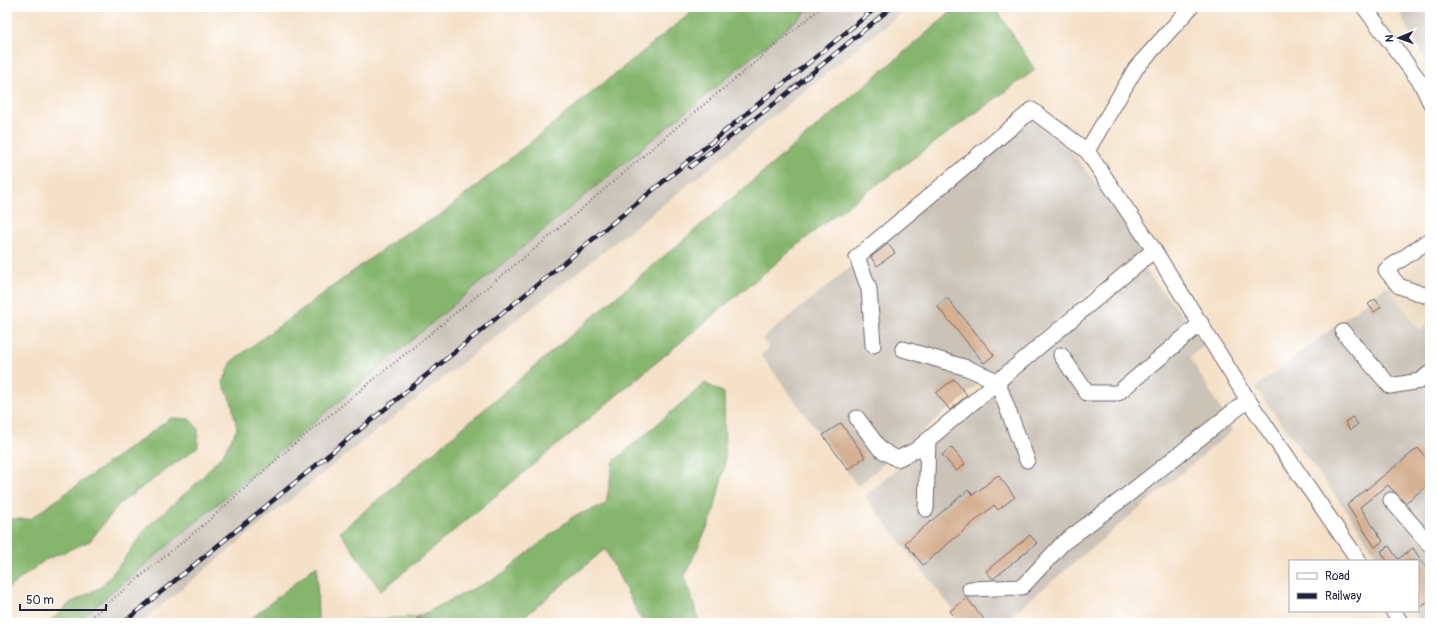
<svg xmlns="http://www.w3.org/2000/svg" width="1437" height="630" viewBox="0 0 1437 630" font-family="Pangolin,sans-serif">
<rect width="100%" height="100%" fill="#fff"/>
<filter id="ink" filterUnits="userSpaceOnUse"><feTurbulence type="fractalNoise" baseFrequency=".025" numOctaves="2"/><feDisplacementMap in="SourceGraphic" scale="8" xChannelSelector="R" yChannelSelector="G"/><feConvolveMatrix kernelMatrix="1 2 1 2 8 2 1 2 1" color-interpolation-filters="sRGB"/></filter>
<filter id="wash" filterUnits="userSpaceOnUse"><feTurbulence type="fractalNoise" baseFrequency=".012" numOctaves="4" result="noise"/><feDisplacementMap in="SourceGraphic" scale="16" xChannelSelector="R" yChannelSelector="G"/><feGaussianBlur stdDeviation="0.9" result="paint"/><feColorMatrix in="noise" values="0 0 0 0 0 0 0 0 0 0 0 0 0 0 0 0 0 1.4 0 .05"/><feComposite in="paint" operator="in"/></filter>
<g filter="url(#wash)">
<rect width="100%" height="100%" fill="#f5e1c8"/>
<path fill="#e7d4b7" d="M1430,251V321L1421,331L1387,286Z"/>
<path fill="#cbc3b8" d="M812,7H908L721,159L333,465L140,623H76L477,285Z
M1396,7H1430V67Z
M1029,117L1074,155L1145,248L1006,360L858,486L761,355L769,348L762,339L896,230Z
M1141,265L1206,344L1190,357L1233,430L1002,623H963L865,496Z
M1387,286L1420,331L1430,321V439L1425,443L1430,449V623H1421L1413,611H1418V561H1380L1344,507L1255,388Z"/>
<path fill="#a8d480" stroke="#657b5e" d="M417,617L415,623H359L361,620Z"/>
<path fill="#86b66e" stroke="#546c54" d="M698,7H812L477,285L76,623H48L70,603L101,587L122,562L146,528L197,483L223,454L237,429L232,404L223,383L232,361L402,235L439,216Z
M957,7H995L1035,70L828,220L381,591L340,532Z
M705,383L724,393L725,464L713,515L685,575L699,623H643L605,549L517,623H415L417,617L499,576L574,516L606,504L613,462Z
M171,418L189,419L198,428V447L119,504L90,541L45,560L7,589V519H30Z
M317,565L318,623H246Z"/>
<g id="blocks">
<path fill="#d6b092" d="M888,244L895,253L877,266L871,257Z
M947,298L994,355L984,363L937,306Z
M1375,299L1381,307L1374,312L1368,304Z
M954,379L967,395L950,410L936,393Z
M1352,417L1358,424L1350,430L1345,422Z
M841,423L865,457L848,470L823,435Z
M951,447L965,464L956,471L942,455Z
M1418,448L1430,463V484L1405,503L1388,485L1360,507L1383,541L1375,547L1347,505Z
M998,475L1015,497L998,510L994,505L923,565L905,543L968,490L973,495Z
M1030,535L1037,543L993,579L986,571Z
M1389,546L1398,559L1413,548L1430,574V601L1418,609V561H1387L1381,551Z
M967,598L987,623H959L950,611Z"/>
</g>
</g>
<g filter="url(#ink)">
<use href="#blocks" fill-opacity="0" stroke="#6c656c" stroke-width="1"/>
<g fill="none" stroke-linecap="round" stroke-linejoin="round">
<g stroke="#6c656c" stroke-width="17">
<path id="minor" d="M1364,7L1421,83L1430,102
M1154,250L1087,151L1136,68L1191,7
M1424,295L1399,286L1386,270L1428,241H1430
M1343,332L1390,386L1420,381L1430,373
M873,345L869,289L857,257L1032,110L1087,151
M903,349L967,368L997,381L1027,460
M1061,355L1087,393H1118L1201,323
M857,418L880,449L897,459L916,450L1154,250L1248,400L1359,561
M1391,500L1430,545
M926,509L928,440
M970,589L1022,587L1063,543L1126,496L1248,400
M1393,611L1401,623"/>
</g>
<path stroke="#6c656c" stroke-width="2" stroke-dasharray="1 3" stroke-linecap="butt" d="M84,623L208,521L292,446L543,242L684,121L822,7"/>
<use href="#minor" stroke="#fff" stroke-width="15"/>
<g stroke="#22223b" stroke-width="4.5">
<path id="rail" d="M690,167L778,101L892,7
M123,623L877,7"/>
</g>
<use href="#rail" stroke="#fff" stroke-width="3" stroke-dasharray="9" stroke-linecap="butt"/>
</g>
</g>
<rect width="1437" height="630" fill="none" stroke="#fff" stroke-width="24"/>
<rect x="1289" y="560" width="130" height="52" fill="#ffffff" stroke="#a7a7b1"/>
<rect x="1297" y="573" width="20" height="6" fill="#ffffff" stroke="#a7a7b1"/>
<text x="1325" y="580" font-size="12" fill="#22223b">Road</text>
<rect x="1297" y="593" width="20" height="6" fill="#22223b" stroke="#a7a7b1"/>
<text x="1325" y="600" font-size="12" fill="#22223b">Railway</text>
<g transform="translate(1399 38) rotate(268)" stroke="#ffffff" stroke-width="3" paint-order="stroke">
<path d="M0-3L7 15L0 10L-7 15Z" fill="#22223b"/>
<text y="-6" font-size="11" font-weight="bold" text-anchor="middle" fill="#22223b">N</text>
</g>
<path d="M20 604v6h86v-6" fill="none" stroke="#22223b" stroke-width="2"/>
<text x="26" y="604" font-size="12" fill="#22223b" stroke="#ffffff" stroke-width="3" paint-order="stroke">50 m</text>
</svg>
